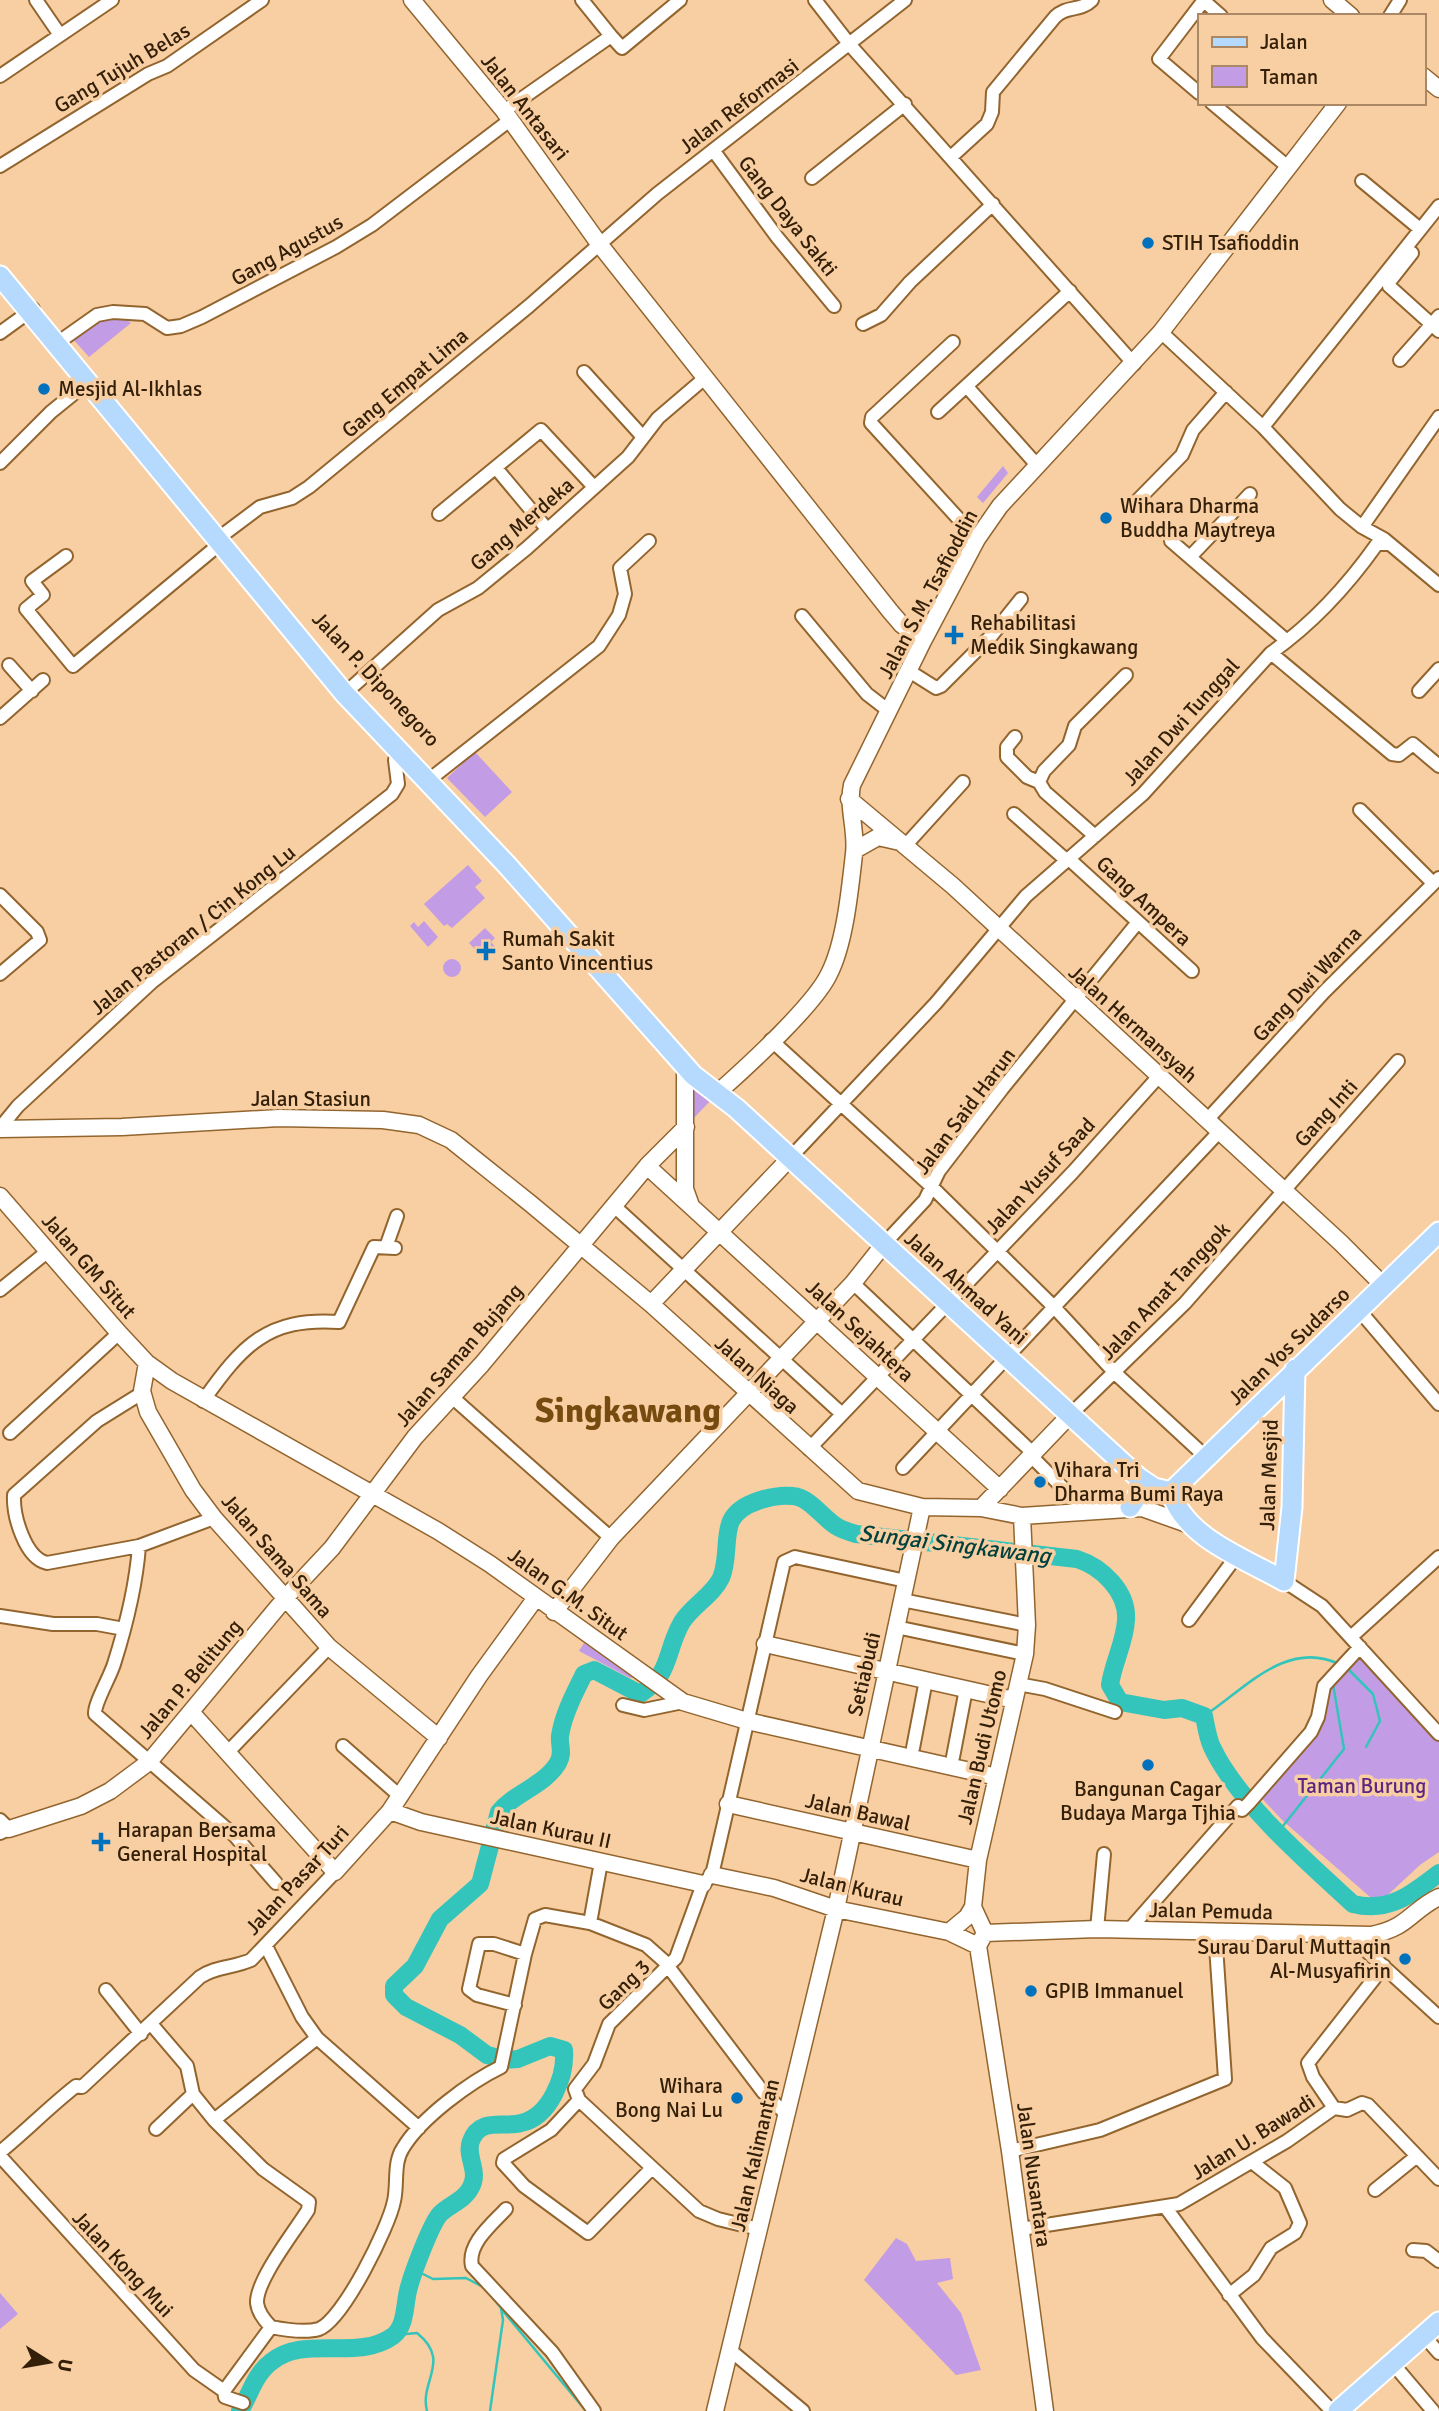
<svg xmlns="http://www.w3.org/2000/svg" width="1439" height="2411" viewBox="0 0 1439 2411" font-family="Signika,sans-serif">
<rect width="100%" height="100%" fill="#f8cea3"/>
<path fill="#c39ce6" d="M120,315L131,323L89,357L72,338L103,316Z
M1003,466L1008,473L983,503L977,497Z
M475,752L512,792L485,817L447,778Z
M468,865L482,881L475,887L485,898L452,928L447,924L444,926L424,904Z
M424,921L438,937L428,947L410,926L414,922L418,927Z
M485,928L495,938L491,942L496,948L484,959L469,943Z
M443 968a9 9 0 1 1 18 0a9 9 0 1 1-18 0Z
M690,1085L713,1098L689,1123Z
M584,1643L637,1677L630,1678L579,1651Z
M1352,1645L1439,1742V1852L1420,1865L1378,1904L1282,1820L1255,1791L1313,1724L1326,1680Z
M896,2238L907,2244L916,2261L950,2258L953,2279L937,2283L961,2313L981,2370L956,2375L864,2280Z
M0,2293L18,2314L0,2329Z"/>
<g fill="none" stroke-linecap="round" stroke-linejoin="round">
<path stroke="#33c5bb" stroke-width="2.5" d="M1348,1669L1373,1694L1380,1721L1366,1747
M1204,1716C1244,1690 1286,1639 1339,1664
M1279,1831L1344,1749L1333,1684
M415,2270L433,2279L466,2278L483,2287
M488,2292L501,2308L503,2320L490,2411
M503,2311L586,2411
M395,2335L417,2333C452,2361 419,2381 427,2411"/>
<path stroke="#33c5bb" stroke-width="18" d="M240,2411C250,2394 255,2374 271,2362C305,2334 357,2362 393,2336C407,2325 404,2303 409,2287C413,2272 431,2224 440,2214C450,2204 464,2201 471,2187C480,2171 465,2156 471,2141C480,2117 502,2128 521,2123C550,2117 566,2076 564,2050L550,2046L518,2059L506,2060L487,2055L460,2035L406,2007L394,1995V1986L415,1966L440,1919L480,1884L499,1812C514,1793 544,1786 558,1763C564,1753 559,1746 560,1736C563,1715 575,1692 584,1674L594,1670L640,1694C672,1674 665,1651 682,1622C692,1606 713,1595 721,1578C729,1560 724,1536 731,1521C740,1502 775,1494 793,1496C809,1497 823,1518 836,1526C842,1530 849,1532 856,1534L1077,1559C1102,1567 1128,1592 1126,1620C1125,1642 1113,1663 1110,1685L1120,1702L1164,1710L1182,1708L1204,1716C1206,1726 1208,1739 1212,1747C1237,1801 1309,1864 1353,1904C1389,1913 1412,1894 1439,1873"/>
<g stroke="#93652e" stroke-width="16">
<path id="street" d="M36,0L60,35
M582,0L611,36
M815,0L850,45L1134,364
M1204,1L1221,16
M1390,16L1400,0
M0,76L112,0
M1199,93L1159,59L1204,0
M1212,103L1288,167
M504,111L611,36L622,48L680,0
M713,150L777,237L834,306
M951,157L987,124L992,112L993,92L1055,17C1067,5 1080,12 1092,0
M0,166L148,74L167,66L262,0
M812,178L905,104
M1362,181L1420,229
M1412,253L1390,281L1389,286L1439,331
M863,324L881,315L910,282L993,204
M1161,332L1263,427L1340,509L1362,527L1384,539L1439,585
M0,333L33,309
M63,339L97,315L113,312L145,314L167,328L181,326L202,317L336,247L372,225L510,120
M953,342L872,417L871,423L977,539
M1400,360L1439,316
M584,372L643,437
M969,389L1036,464
M938,412L1070,291
M1263,427L1439,206
M0,463L51,412L88,382
M496,468L547,529
M1135,503L1182,455L1193,430L1226,392
M439,514L541,430L594,487
M1362,527L1439,417
M224,534L260,507L292,498L309,487L529,306L657,194L905,0
M1171,541L1287,641
M66,556L32,581L43,595L26,609L73,666L221,543
M1190,557L1250,494
M802,616L867,694L889,711
M1271,653L1392,754L1399,755L1413,744L1439,766
M9,665L32,691
M909,671L936,688L941,686L992,635L1021,599
M352,687L438,610L478,588L527,548L628,457L658,418L706,377
M1419,691L1439,669
M0,718L43,680
M1015,737L1007,747V757L1027,777L1039,782
M434,776L599,646L619,615L625,594L620,568L649,541
M1360,810L1433,883
M1014,814L1066,860
M1095,836L1045,792L1039,782L1044,771L1069,745L1075,726L1126,675
M905,846L963,782
M1069,859L1192,971
M0,895L37,932L40,940L0,974
M771,1040L932,1187L1054,1307L1219,1132
M1207,1120L1324,992L1439,878
M0,1128L18,1106L152,982L392,794L398,784L395,760
M790,1158L936,1003L1026,896L1143,794L1271,653C1312,624 1348,585 1377,544H1389
M613,1205L842,1414
M884,1244L925,1200L939,1171L1002,1089L1138,922
M386,1247L397,1216
M853,1283L1034,1454
M0,1290L47,1252
M1359,1310L1439,1404
M142,1393L97,1421L14,1495C13,1516 25,1558 47,1563L139,1546L214,1518
M452,1397L611,1538
M203,1401C242,1346 267,1317 339,1322L374,1247L395,1248
M1070,1415L1185,1303L1398,1061
M10,1433L119,1333
M809,1449L1073,1172L1159,1076
M1032,1457L1085,1510
M903,1468L1054,1307L1115,1373L1207,1458
M139,1546C136,1587 126,1626 114,1664C110,1677 94,1704 95,1714L235,1836L276,1883
M1284,1581L1322,1606L1439,1734
M902,1600L1027,1625
M0,1616L53,1624H97L124,1629
M1189,1620L1238,1554
M896,1627L1025,1654
M1352,1636L1439,1557
M1018,1684L1045,1689L1115,1712
M623,1705L644,1710L683,1702
M343,1746L401,1797
M913,1748L926,1680
M228,1752L329,1647
M953,1757L966,1689
M0,1820L9,1829L0,1833
M590,1923L601,1862
M1097,1929L1104,1854
M1129,1930L1238,1806L1242,1810L1249,1803L1311,1732L1318,1717L1324,1686L1360,1647
M1349,1935L1439,2017
M266,1946L302,2017L317,2038L419,2128
M106,1990L141,2034
M515,2005L477,1995L469,1989L479,1944H494L525,1954L535,1919L545,1915L590,1923L646,1945L664,1961L763,2092L786,2114
M152,2025L187,2066L193,2094L214,2120L317,2038
M579,2100L551,2130L504,2159L503,2163L524,2186L588,2233L652,2168
M1334,2108L1313,2077L1308,2063L1384,1966
M1334,2108L1347,2110L1362,2103L1368,2105L1439,2179
M214,2120L263,2169L309,2202L308,2210C295,2231 256,2280 257,2303C258,2312 265,2321 271,2327
M156,2129L193,2094
M1010,2151L1100,2130L1225,2079L1215,1931
M0,2152C26,2131 49,2107 76,2086L82,2087L200,1977C216,1966 233,1968 251,1960L335,1872
M0,2156L194,2370L224,2391L225,2397L243,2403
M1375,2190L1417,2156
M1166,2208L1262,2338L1332,2411
M506,2209C492,2224 467,2244 472,2266L552,2352L594,2411
M759,2229L718,2219L699,2211L579,2100L575,2089L594,2064L609,2024L676,1958L703,1884L712,1875L784,1562L795,1557L906,1581
M1021,2229L1179,2204L1287,2141L1334,2108
M1413,2250L1426,2251L1439,2261
M1229,2295L1254,2275L1271,2248L1295,2233L1300,2223L1285,2188L1252,2162
M271,2327C286,2330 305,2333 319,2329C343,2320 389,2227 394,2201C398,2184 393,2163 403,2148C421,2118 470,2082 501,2067L525,1954
M1424,2336L1439,2353
M730,2350L803,2411
M1394,2365L1433,2411
M224,2391L271,2327"/>
</g>
<g stroke="#93652e" stroke-width="19">
<path id="secondary" d="M412,0L504,111L600,245L890,611L902,625L923,641
M1332,0L1351,16
M1423,76L1439,89
M849,799L953,886L1341,1243L1384,1286
M855,850L878,837L900,842
M685,1065V1189L690,1203
M723,1088C750,1064 815,1004 829,974C845,943 850,889 854,854C857,830 847,808 852,785L923,641L977,539L1000,506L1161,332L1338,103
M0,1129L122,1127L279,1118L383,1120L419,1125L451,1140L531,1204L651,1304L858,1491L922,1507L981,1508L1022,1516L1142,1508L1190,1525
M647,1166L1000,1489
M0,1196L119,1333L147,1363L172,1381L438,1531L490,1564L683,1702L747,1721L997,1777
M651,1304L790,1158
M147,1363L142,1391L148,1412L193,1490L214,1518L329,1647L439,1738
M981,1508L1070,1415
M554,1612L611,1538L853,1283L884,1244
M765,1644L1014,1700
M191,1712L335,1872L390,1811L479,1676L535,1599
M728,1804L978,1860
M390,1811L421,1822L703,1884
M9,1829L81,1806L110,1791L149,1762L287,1596L332,1548L415,1437L482,1364L647,1166L686,1127
M712,1875L774,1888L836,1909L949,1932L978,1946
M949,1932L967,1917L973,1907
M985,1933L973,1907L978,1860L1025,1654L1027,1625L1022,1516
M978,1946L985,1933L1097,1929L1371,1935C1409,1928 1411,1910 1439,1897
M978,1946L1010,2151L1045,2411
M715,2411L836,1909L922,1507"/>
</g>
<g stroke="#fff" stroke-width="23">
<path id="primary" d="M0,276L344,693L506,864L693,1075L736,1108L1139,1478L1154,1488L1171,1492
M1171,1492L1439,1232
M1171,1492C1185,1538 1244,1558 1284,1581L1292,1507L1295,1369
M1130,1507L1140,1492L1139,1478
M1338,2411L1439,2322"/>
</g>
<use href="#street" stroke="#fff" stroke-width="12"/>
<use href="#secondary" stroke="#fff" stroke-width="16"/>
<use href="#primary" stroke="#b6dafd" stroke-width="19"/>
</g>
<g fill="#0071bc" stroke="#f8cea3" stroke-width="2.5">
<circle cx="1148" cy="243" r="7"/>
<circle cx="44" cy="389" r="7"/>
<circle cx="1106" cy="518" r="7"/>
<path d="M950.5 624.5h7v7h7v7h-7v7h-7v-7h-7v-7h7z"/>
<path d="M482.5 940.5h7v7h7v7h-7v7h-7v-7h-7v-7h7z"/>
<circle cx="1040" cy="1482" r="7"/>
<circle cx="1148" cy="1765" r="7"/>
<path d="M97.5 1831.5h7v7h7v7h-7v7h-7v-7h-7v-7h7z"/>
<circle cx="1405" cy="1959" r="7"/>
<circle cx="1031" cy="1991" r="7"/>
<circle cx="737" cy="2098" r="7"/>
</g>
<g text-anchor="middle" stroke-width="7" stroke-linejoin="round" paint-order="stroke">
<g font-size="21" fill="#342009" stroke="#f8cea3">
<text transform="translate(122 68) rotate(-31)" y="7">Gang Tujuh Belas</text>
<text transform="translate(739 106) rotate(-37)" y="7">Jalan Reformasi</text>
<text transform="translate(525 107) rotate(52)" y="7">Jalan Antasari</text>
<text transform="translate(788 216) rotate(52)" y="7">Gang Daya Sakti</text>
<text transform="translate(287 250) rotate(-29)" y="7">Gang Agustus</text>
<text transform="translate(405 383) rotate(-40)" y="7">Gang Empat Lima</text>
<text transform="translate(522 524) rotate(-41)" y="7">Gang Merdeka</text>
<text transform="translate(928 594) rotate(-62)" y="7">Jalan S.M. Tsafioddin</text>
<text transform="translate(376 679) rotate(47)" y="7">Jalan P. Diponegoro</text>
<text transform="translate(1181 722) rotate(-48)" y="7">Jalan Dwi Tunggal</text>
<text transform="translate(1144 901) rotate(43)" y="7">Gang Ampera</text>
<text transform="translate(193 930) rotate(-39)" y="7">Jalan Pastoran / Cin Kong Lu</text>
<text transform="translate(1307 984) rotate(-47)" y="7">Gang Dwi Warna</text>
<text transform="translate(1133 1024) rotate(42)" y="7">Jalan Hermansyah</text>
<text x="311" y="1106">Jalan Stasiun</text>
<text transform="translate(965 1111) rotate(-53)" y="7">Jalan Said Harun</text>
<text transform="translate(1326 1113) rotate(-48)" y="7">Gang Inti</text>
<text transform="translate(1040 1176) rotate(-47)" y="7">Jalan Yusuf Saad</text>
<text transform="translate(89 1266) rotate(49)" y="7">Jalan GM Situt</text>
<text transform="translate(966 1288) rotate(42)" y="7">Jalan Ahmad Yani</text>
<text transform="translate(1165 1291) rotate(-47)" y="7">Jalan Amat Tanggok</text>
<text transform="translate(860 1331) rotate(43)" y="7">Jalan Sejahtera</text>
<text transform="translate(1289 1346) rotate(-44)" y="7">Jalan Yos Sudarso</text>
<text transform="translate(459 1355) rotate(-49)" y="7">Jalan Saman Bujang</text>
<text transform="translate(757 1375) rotate(42)" y="7">Jalan Niaga</text>
<text transform="translate(1269 1475) rotate(-88)" y="7">Jalan Mesjid</text>
<text transform="translate(277 1556) rotate(49)" y="7">Jalan Sama Sama</text>
<text transform="translate(568 1594) rotate(36)" y="7">Jalan G.M. Situt</text>
<text transform="translate(864 1674) rotate(-77)" y="7">Setiabudi</text>
<text transform="translate(190 1679) rotate(-50)" y="7">Jalan P. Belitung</text>
<text transform="translate(982 1747) rotate(-77)" y="7">Jalan Budi Utomo</text>
<text transform="translate(858 1812) rotate(13)" y="7">Jalan Bawal</text>
<text transform="translate(551 1829) rotate(12)" y="7">Jalan Kurau II</text>
<text transform="translate(297 1880) rotate(-47)" y="7">Jalan Pasar Turi</text>
<text transform="translate(852 1887) rotate(14)" y="7">Jalan Kurau</text>
<text transform="translate(1211 1911) rotate(1)" y="7">Jalan Pemuda</text>
<text transform="translate(624 1985) rotate(-44)" y="7">Gang 3</text>
<text transform="translate(1253 2137) rotate(-32)" y="7">Jalan U. Bawadi</text>
<text transform="translate(755 2155) rotate(-77)" y="7">Jalan Kalimantan</text>
<text transform="translate(1034 2175) rotate(82)" y="7">Jalan Nusantara</text>
<text transform="translate(123 2264) rotate(47)" y="7">Jalan Kong Mui</text>
</g>
<g font-size="21" fill="#342009" stroke="#f8cea3" text-anchor="start">
<text x="1162" y="250">STIH Tsafioddin</text>
<text x="58" y="396">Mesjid Al-Ikhlas</text>
<text x="1120" y="513">Wihara Dharma<tspan x="1120" dy="24">Buddha Maytreya</tspan></text>
<text x="970" y="630">Rehabilitasi<tspan x="970" dy="24">Medik Singkawang</tspan></text>
<text x="502" y="946">Rumah Sakit<tspan x="502" dy="24">Santo Vincentius</tspan></text>
<text x="1054" y="1477">Vihara Tri<tspan x="1054" dy="24">Dharma Bumi Raya</tspan></text>
<text x="1148" y="1796" text-anchor="middle">Bangunan Cagar<tspan x="1148" dy="24">Budaya Marga Tjhia</tspan></text>
<text x="117" y="1837">Harapan Bersama<tspan x="117" dy="24">General Hospital</tspan></text>
<text x="1391" y="1954" text-anchor="end">Surau Darul Muttaqin<tspan x="1391" dy="24">Al-Musyafirin</tspan></text>
<text x="1045" y="1998">GPIB Immanuel</text>
<text x="723" y="2093" text-anchor="end">Wihara<tspan x="723" dy="24">Bong Nai Lu</tspan></text>
</g>
<g font-size="21" fill="#5b2581" stroke="#f8cea3">
<text x="1362" y="1793">Taman Burung</text>
</g>
<g font-size="23" font-style="italic" fill="#00413d" stroke="#f8cea3">
<text transform="translate(955 1544) rotate(7)" y="8">Sungai Singkawang</text>
</g>
<g font-size="35" font-weight="bold" fill="#774b0f" stroke="#f8cea3">
<text x="628" y="1422">Singkawang</text>
</g>
</g>
<rect x="1198" y="14" width="228" height="91" fill="#f8cea3" stroke="#aa8865" stroke-width="2"/>
<rect x="1212" y="37" width="35" height="10" fill="#b6dafd" stroke="#aa8865" stroke-width="2"/>
<text x="1260" y="49" font-size="21" fill="#342009">Jalan</text>
<rect x="1212" y="66" width="35" height="21" fill="#c39ce6" stroke="#aa8865" stroke-width="2"/>
<text x="1260" y="84" font-size="21" fill="#342009">Taman</text>
<g transform="translate(49 2362) rotate(101)" stroke="#f8cea3" stroke-width="5" paint-order="stroke">
<path d="M0-5L12 26L0 18L-12 26Z" fill="#342009"/>
<text y="-10" font-size="19" font-weight="bold" text-anchor="middle" fill="#342009">U</text>
</g>
</svg>
